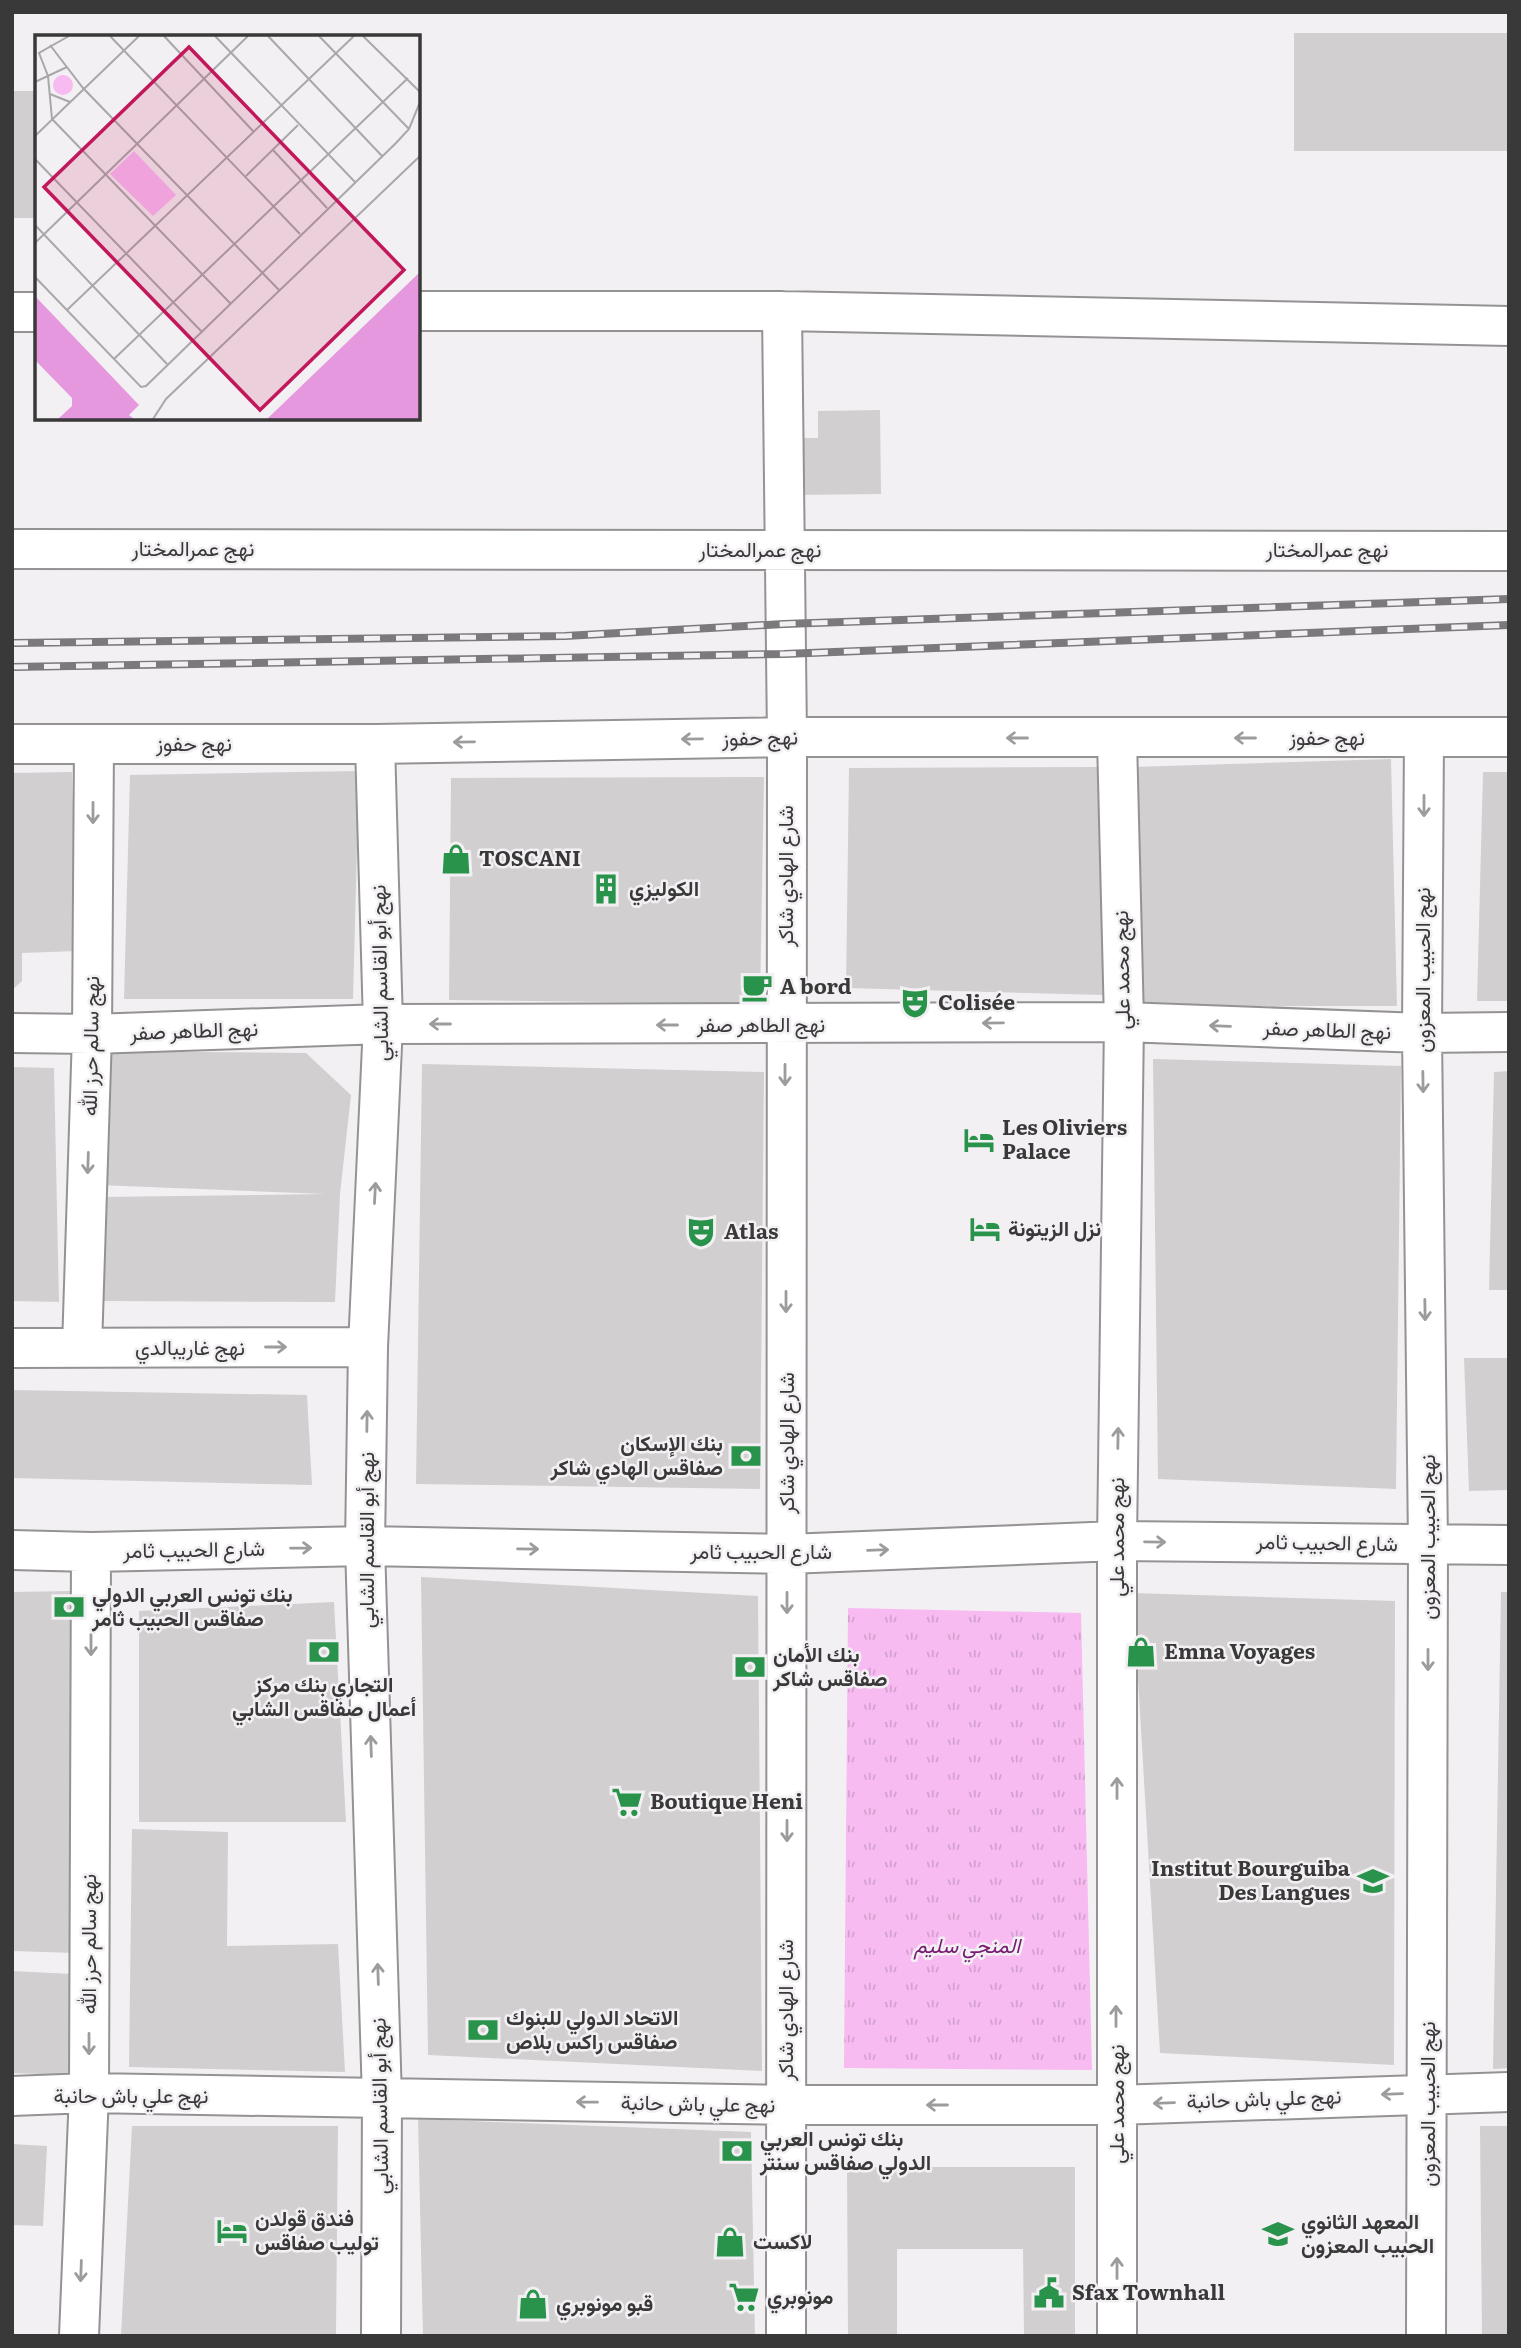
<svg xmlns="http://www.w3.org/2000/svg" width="1521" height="2348" viewBox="0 0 1521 2348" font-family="Literata,Vazirmatn,serif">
<defs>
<pattern id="park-tufts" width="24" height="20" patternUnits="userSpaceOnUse" patternTransform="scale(1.75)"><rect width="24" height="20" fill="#f7baf1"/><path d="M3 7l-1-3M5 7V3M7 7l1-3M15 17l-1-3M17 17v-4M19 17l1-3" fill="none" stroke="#d4a1cf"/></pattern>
</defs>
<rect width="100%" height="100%" fill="#f3f0f3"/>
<path fill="url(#park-tufts)" d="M848,1608L1081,1613L1092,2070L844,2068Z"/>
<path fill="#d2cfd1" d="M1294,33H1509V151H1294Z
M12,91H37V218H12Z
M880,410L881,494L791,495L790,438H818V411Z
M1391,759L1397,1006H1140L1132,767Z
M1099,767L1103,995L846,988L849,768Z
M359,771L353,999H124L130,775Z
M72,772L77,951L22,953V981L12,990V773Z
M1483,772H1509V1001H1477Z
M764,777L760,1004L449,1000L451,778Z
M108,1051L306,1053L351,1095L340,1194L335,1302L99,1301L102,1197L326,1194L98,1185Z
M1153,1059L1401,1066L1396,1489L1158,1479Z
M422,1064L764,1072L760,1489L416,1484Z
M12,1067L54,1068L59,1302L12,1301Z
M1509,1071V1290H1489L1494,1072Z
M1464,1358H1509V1490L1469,1491Z
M12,1390L307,1395L312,1485L12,1478Z
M421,1577L758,1596L762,2071L428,2055Z
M71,1591L75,1953L12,1951V1592Z
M1501,1592H1509V2068L1493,2069Z
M1133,1593L1395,1601L1394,2065L1160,2053Z
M334,1602L346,1822H139V1611Z
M132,1829L228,1832L227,1946L338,1944L345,2072L129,2067Z
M12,1971L72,1974L70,2075L12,2073Z
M418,2119L751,2132L755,2336H423Z
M132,2126H338L336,2336H121Z
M1480,2126H1509V2336H1482Z
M12,2144L47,2146L43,2226L12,2225Z
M847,2167H1075V2336H1024L1023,2249H897V2336H848Z"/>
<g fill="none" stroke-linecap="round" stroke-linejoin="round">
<g stroke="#959294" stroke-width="42">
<path id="minor" d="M418,311H782L1509,326
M782,311L787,737L786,2336
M12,312H37
M12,549L1509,551
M1424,738L1422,1033L1428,1544L1426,2336
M1117,739L1124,1022L1117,1541V2336
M12,744H375L787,737H1509
M375,744L383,1024L368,1347L365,1546L382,2099L381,2336
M12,1033L92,1034L383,1024L1124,1022L1422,1033L1509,1032
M12,1348L368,1347
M82,1348L92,1034L94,744
M12,1550L91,1552L365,1546L787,1554L1117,1541L1509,1545
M12,2096L89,2093L786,2105H1116L1509,2092
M79,2336L89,2093L91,1552"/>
</g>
<use href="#minor" stroke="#fff" stroke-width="38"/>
<g stroke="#7b797b" stroke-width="8">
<path id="rail" d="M12,643L565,636L784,624L1509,599
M12,667L784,654L1509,625"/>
</g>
<use href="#rail" stroke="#f3f0f3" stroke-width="5" stroke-dasharray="16" stroke-linecap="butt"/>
</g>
<defs><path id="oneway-shaft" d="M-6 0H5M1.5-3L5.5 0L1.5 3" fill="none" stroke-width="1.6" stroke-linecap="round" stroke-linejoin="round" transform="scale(1.75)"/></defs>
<g stroke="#9c9c9c">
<use href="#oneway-shaft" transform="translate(1017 738) rotate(-180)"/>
<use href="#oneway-shaft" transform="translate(1245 738) rotate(180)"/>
<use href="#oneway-shaft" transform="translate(692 739) rotate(179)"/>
<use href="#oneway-shaft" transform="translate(464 742) rotate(179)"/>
<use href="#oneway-shaft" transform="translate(1424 806) rotate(90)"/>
<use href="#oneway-shaft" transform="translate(93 813) rotate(90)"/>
<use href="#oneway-shaft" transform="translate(993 1023) rotate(179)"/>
<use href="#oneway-shaft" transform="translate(440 1024) rotate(-180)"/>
<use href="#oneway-shaft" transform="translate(667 1025) rotate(-180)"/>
<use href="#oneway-shaft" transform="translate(1220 1026) rotate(-178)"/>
<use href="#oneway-shaft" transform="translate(785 1075) rotate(90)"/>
<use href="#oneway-shaft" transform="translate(1423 1082) rotate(89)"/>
<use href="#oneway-shaft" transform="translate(88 1163) rotate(92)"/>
<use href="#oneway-shaft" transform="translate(375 1193) rotate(-87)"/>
<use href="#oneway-shaft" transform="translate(786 1302) rotate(90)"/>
<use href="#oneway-shaft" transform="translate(1425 1310) rotate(89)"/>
<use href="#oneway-shaft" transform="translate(276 1347)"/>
<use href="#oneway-shaft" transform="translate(367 1421) rotate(-89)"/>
<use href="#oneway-shaft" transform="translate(1118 1438) rotate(-89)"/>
<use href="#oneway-shaft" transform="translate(1155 1542) rotate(1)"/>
<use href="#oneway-shaft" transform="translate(301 1548) rotate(-1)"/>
<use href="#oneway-shaft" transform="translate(528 1549) rotate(1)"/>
<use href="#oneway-shaft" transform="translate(878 1550) rotate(-2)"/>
<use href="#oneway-shaft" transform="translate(787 1603) rotate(90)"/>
<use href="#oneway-shaft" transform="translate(91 1645) rotate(90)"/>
<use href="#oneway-shaft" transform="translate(1428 1660) rotate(90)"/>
<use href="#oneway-shaft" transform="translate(371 1746) rotate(-92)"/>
<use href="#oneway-shaft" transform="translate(1117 1788) rotate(-90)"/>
<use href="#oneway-shaft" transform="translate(787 1831) rotate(90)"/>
<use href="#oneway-shaft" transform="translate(378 1974) rotate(-92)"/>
<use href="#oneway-shaft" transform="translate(1116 2016) rotate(-90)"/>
<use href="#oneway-shaft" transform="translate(89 2044) rotate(90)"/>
<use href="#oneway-shaft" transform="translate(1392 2094) rotate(178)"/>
<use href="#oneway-shaft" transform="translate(587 2102) rotate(-179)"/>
<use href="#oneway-shaft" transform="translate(1164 2103) rotate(178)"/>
<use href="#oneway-shaft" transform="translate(937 2105) rotate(-180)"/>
<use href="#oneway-shaft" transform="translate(1117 2268) rotate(-90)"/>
<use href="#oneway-shaft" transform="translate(81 2271) rotate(92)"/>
</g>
<defs>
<g id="shop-bare" transform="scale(2.415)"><path d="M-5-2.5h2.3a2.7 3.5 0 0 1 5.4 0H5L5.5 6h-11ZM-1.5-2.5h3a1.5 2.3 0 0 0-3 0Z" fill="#29934b" stroke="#f3f0f3" stroke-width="2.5" paint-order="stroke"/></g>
<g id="building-bare" transform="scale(2.415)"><path d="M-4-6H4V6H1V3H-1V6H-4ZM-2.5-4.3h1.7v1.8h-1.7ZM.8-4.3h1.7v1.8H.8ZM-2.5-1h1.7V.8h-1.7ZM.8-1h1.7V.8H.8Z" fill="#29934b" stroke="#f3f0f3" stroke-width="2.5" paint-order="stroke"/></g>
<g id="cafe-bare" transform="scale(2.415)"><path d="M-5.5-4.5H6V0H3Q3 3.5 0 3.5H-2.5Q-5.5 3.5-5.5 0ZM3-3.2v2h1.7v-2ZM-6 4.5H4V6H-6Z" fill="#29934b" stroke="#f3f0f3" stroke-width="2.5" paint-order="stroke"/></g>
<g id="theatre-bare" transform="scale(2.415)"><path d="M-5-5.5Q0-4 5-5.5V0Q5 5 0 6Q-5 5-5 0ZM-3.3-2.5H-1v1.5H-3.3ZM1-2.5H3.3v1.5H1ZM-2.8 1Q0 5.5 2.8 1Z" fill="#29934b" stroke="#f3f0f3" stroke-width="2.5" paint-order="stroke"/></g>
<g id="hotel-bare" transform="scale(2.415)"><path d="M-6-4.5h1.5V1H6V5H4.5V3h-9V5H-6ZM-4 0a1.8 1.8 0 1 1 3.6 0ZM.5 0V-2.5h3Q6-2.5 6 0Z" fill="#29934b" stroke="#f3f0f3" stroke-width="2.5" paint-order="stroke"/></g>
<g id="bank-bare" transform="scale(2.415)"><path d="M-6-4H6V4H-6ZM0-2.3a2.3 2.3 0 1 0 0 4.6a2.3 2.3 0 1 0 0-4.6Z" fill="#29934b" stroke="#f3f0f3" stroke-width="2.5" paint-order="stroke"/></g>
<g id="supermarket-bare" transform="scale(2.415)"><path d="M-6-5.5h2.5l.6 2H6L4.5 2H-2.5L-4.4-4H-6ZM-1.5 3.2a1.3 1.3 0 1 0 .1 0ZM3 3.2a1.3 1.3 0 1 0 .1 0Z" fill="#29934b" stroke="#f3f0f3" stroke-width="2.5" paint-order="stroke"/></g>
<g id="school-bare" transform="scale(2.415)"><path d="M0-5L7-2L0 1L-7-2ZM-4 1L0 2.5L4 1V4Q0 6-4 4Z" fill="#29934b" stroke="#f3f0f3" stroke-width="2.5" paint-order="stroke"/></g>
<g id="university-bare" transform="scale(2.415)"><path d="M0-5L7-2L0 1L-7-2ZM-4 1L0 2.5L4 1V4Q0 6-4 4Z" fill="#29934b" stroke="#f3f0f3" stroke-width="2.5" paint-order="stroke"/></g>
<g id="civic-bare" transform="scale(2.415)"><path d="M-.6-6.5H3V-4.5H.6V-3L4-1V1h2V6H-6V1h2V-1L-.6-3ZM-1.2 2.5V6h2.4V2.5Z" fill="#29934b" stroke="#f3f0f3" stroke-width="2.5" paint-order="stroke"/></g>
</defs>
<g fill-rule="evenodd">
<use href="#shop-bare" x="456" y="859"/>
<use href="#building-bare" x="606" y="889"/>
<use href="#cafe-bare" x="757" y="987"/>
<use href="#theatre-bare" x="915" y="1003"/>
<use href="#hotel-bare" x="979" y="1140"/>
<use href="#hotel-bare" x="985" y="1229"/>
<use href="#theatre-bare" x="701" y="1232"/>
<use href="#bank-bare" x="746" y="1456"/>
<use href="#bank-bare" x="69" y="1607"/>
<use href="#bank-bare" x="324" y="1652"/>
<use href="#shop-bare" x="1141" y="1652"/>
<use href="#bank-bare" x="750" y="1667"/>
<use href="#supermarket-bare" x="627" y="1802"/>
<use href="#school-bare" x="1373" y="1881"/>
<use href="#bank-bare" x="483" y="2030"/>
<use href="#bank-bare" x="737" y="2151"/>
<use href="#hotel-bare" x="232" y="2231"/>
<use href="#university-bare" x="1278" y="2234"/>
<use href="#shop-bare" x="730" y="2242"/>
<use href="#civic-bare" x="1049" y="2293"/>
<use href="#supermarket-bare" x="744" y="2297"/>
<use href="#shop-bare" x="533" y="2304"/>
</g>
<g text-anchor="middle" stroke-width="5" stroke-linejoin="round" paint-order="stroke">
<g font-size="21" fill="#3a393a" stroke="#f3f0f3">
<text x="193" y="556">نهج عمرالمختار</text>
<text x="760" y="557">نهج عمرالمختار</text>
<text x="1327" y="557">نهج عمرالمختار</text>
<text transform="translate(760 738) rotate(-1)" y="7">نهج حفوز</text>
<text x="1327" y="745">نهج حفوز</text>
<text x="194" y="751">نهج حفوز</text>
<text transform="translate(786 876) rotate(-90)" y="7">شارع الهادي شاكر</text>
<text transform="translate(1122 970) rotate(-91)" y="7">نهج محمد علي</text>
<text transform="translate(1423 970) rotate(-90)" y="7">نهج الحبيب المعزون</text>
<text transform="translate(380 973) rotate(-91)" y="7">نهج أبو القاسم الشابي</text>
<text x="761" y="1032">نهج الطاهر صفر</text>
<text transform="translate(1327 1030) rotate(2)" y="7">نهج الطاهر صفر</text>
<text transform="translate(194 1031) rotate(-2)" y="7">نهج الطاهر صفر</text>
<text transform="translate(91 1046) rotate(-89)" y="7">نهج سالم حرز الله</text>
<text x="190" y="1355">نهج غاريبالدي</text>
<text transform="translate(787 1443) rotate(-90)" y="7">شارع الهادي شاكر</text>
<text transform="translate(1117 1537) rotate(-90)" y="7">نهج محمد علي</text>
<text transform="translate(1428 1537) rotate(-90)" y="7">نهج الحبيب المعزون</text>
<text transform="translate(367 1540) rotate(-90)" y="7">نهج أبو القاسم الشابي</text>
<text transform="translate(1327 1543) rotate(1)" y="7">شارع الحبيب ثامر</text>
<text transform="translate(194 1550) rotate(-1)" y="7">شارع الحبيب ثامر</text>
<text x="761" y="1559">شارع الحبيب ثامر</text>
<text transform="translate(89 1944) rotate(-90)" y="7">نهج سالم حرز الله</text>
<text transform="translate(786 2010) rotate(-90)" y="7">شارع الهادي شاكر</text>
<text x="131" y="2103">نهج علي باش حانبة</text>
<text transform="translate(1264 2099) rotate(-2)" y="7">نهج علي باش حانبة</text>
<text transform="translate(698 2104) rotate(1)" y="7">نهج علي باش حانبة</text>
<text transform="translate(1117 2104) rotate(-90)" y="7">نهج محمد علي</text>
<text transform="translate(1428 2104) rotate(-90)" y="7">نهج الحبيب المعزون</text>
<text transform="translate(380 2106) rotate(-91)" y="7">نهج أبو القاسم الشابي</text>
</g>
<g font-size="21" font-weight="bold" fill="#3a393a" stroke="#f3f0f3" text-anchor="start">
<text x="479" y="866">TOSCANI</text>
<text x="629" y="896">الكوليزي</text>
<text x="780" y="994">A bord</text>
<text x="938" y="1010">Colisée</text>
<text x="1002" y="1135">Les Oliviers<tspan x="1002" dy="24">Palace</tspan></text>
<text x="1008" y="1236">نزل الزيتونة</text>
<text x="724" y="1239">Atlas</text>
<text x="723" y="1451" text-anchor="end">بنك الإسكان<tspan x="723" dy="24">صفاقس الهادي شاكر</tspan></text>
<text x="92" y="1602">بنك تونس العربي الدولي<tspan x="92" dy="24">صفاقس الحبيب ثامر</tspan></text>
<text x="1164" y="1659">Emna Voyages</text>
<text x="773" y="1662">بنك الأمان<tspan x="773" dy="24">صفاقس شاكر</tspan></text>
<text x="324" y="1692" text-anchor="middle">التجاري بنك مركز<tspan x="324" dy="24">أعمال صفاقس الشابي</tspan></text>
<text x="650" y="1809">Boutique Heni</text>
<text x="1350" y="1876" text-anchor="end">Institut Bourguiba<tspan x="1350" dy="24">Des Langues</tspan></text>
<text x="506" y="2025">الاتحاد الدولي للبنوك<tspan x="506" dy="24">صفاقس راكس بلاص</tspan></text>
<text x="760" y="2146">بنك تونس العربي<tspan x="760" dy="24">الدولي صفاقس سنتر</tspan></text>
<text x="255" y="2226">فندق قولدن<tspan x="255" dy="24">توليب صفاقس</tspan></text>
<text x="1301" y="2229">المعهد الثانوي<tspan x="1301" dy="24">الحبيب المعزون</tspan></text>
<text x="753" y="2249">لاكست</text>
<text x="1072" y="2300">Sfax Townhall</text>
<text x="767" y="2304">مونوبري</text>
<text x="556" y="2311">قبو مونوبري</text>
</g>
<g font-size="21" font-style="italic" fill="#761b72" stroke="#f3f0f3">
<text x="967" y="1953">المنجي سليم</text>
</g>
</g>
<g transform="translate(35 35)">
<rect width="385" height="385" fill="#f3f0f3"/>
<path d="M18 50a10 10 0 1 1 20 0a10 10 0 1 1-20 0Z" fill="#f7baf1"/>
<path d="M99,116L141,160L118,181L75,139Z" fill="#f7baf1"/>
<path d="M385,237V384H232ZM0,261L104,370L94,380L99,384H23L37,371V363L0,325Z" fill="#e698df"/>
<path fill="none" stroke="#e698df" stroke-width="3.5" d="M357,384L385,379"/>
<path fill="none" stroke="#a9a7a9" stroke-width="2" d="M34,1L4,18L13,41L17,84L195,268M75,1L265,199M129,1L218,96M180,1L320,147M233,1L347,121M284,1L374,94M328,1L385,57M15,10L48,53L244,255M0,47L32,32M15,59L35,67M0,101L104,1M238,115L292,173M0,124L166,296M211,141L263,90M0,190L132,329M0,208L213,1M0,242L106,352L111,351L361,108L374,94L385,67M32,275L319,1M79,324L373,43M118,384L131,364L385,121"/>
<path fill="#c2185b" fill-opacity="0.15" stroke="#c2185b" stroke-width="3.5" d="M154,12L369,235L225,375L9,152Z"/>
<rect width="385" height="385" fill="none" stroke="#3a393a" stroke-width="3.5"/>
</g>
<rect width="1521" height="2348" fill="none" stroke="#3a393a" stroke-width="28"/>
</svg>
